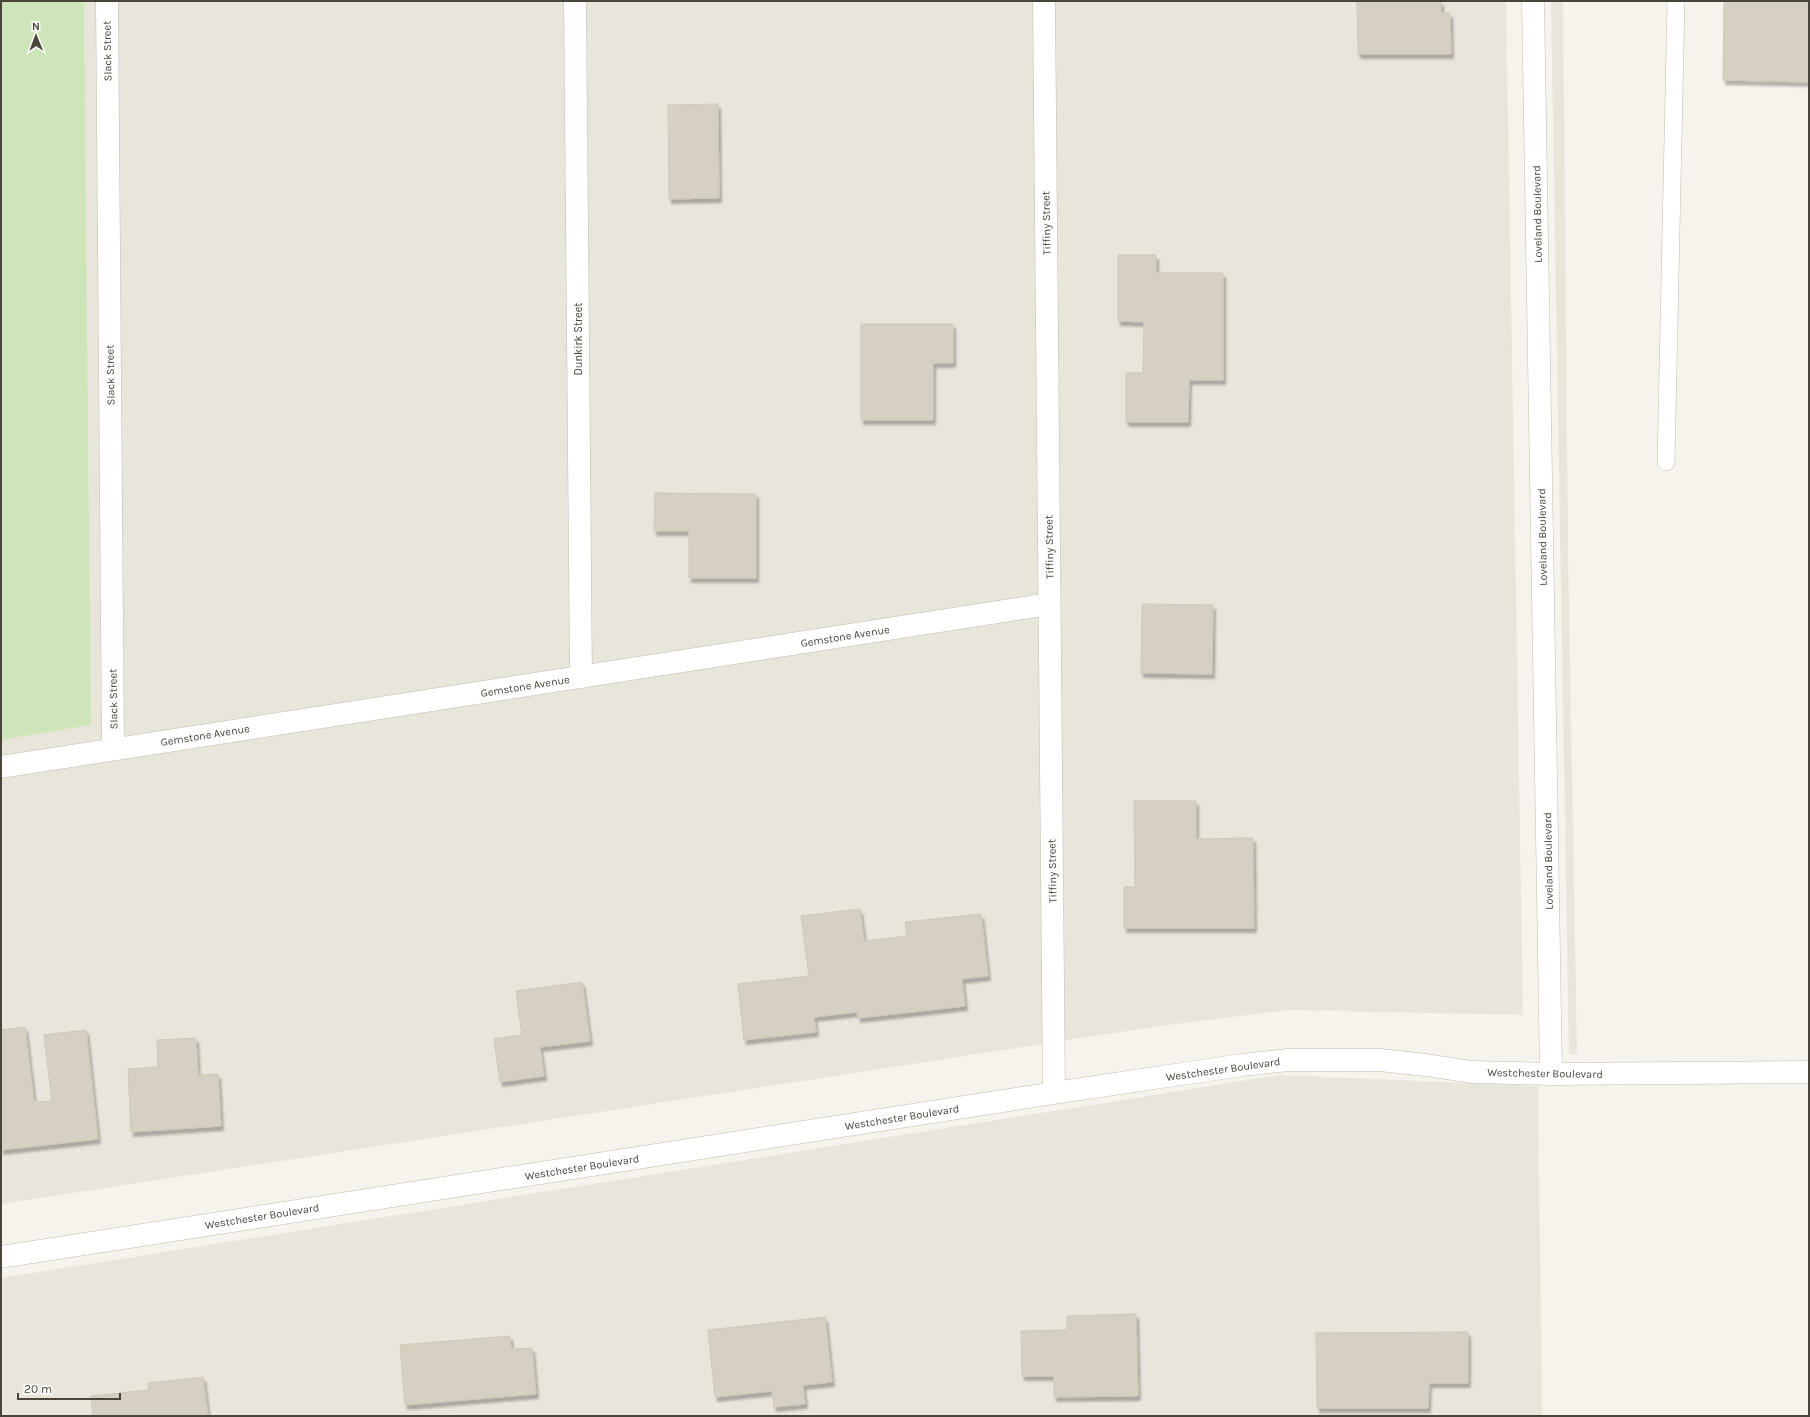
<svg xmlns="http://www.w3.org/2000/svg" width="1810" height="1417" viewBox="0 0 1810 1417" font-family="Karla,sans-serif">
<defs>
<filter id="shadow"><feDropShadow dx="2.5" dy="4.5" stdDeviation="1" flood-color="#0004"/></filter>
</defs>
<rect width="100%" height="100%" fill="#f5f3ec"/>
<path fill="#e8e5db" d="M84,1H1506L1523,1015L1288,1010L1160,1026L1,1204V740L91,725Z
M1551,1H1563L1568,551L1577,1054H1569Z
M1280,1075L1538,1086L1542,1416H1V1278Z"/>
<path fill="#cde5b9" d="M1,1H84L91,725L1,740Z"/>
<path fill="#d5d0c2" stroke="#d0c8b6" filter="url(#shadow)" d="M1357,1H1441V13H1450L1451,54H1358Z
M1724,1H1809V82L1723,80Z
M718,104L719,198L669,199L668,105Z
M1118,255H1156V273H1223V380H1189L1188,422H1126V373H1143L1144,322L1118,321Z
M861,324H953V363H933V420H861Z
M655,493L756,494V578H689V531H654Z
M1142,604L1213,605L1212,674L1141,673Z
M1134,801H1196V839L1253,838L1254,928H1124V887H1135Z
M860,909L864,941L907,936L905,922L981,914L988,976L962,979L965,1006L858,1018L857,1012L814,1017L816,1032L744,1040L738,984L809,976L801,916Z
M582,982L590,1041L540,1047L544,1076L500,1082L494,1039L522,1035L516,991Z
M25,1027L34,1102L52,1101L44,1035L86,1030L98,1139L1,1150V1030Z
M196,1038L198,1075L218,1074L221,1126L131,1132L128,1069L158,1067L157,1040Z
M1136,1314L1138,1396L1054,1397V1376H1022L1021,1331L1067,1330V1316Z
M825,1317L832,1382L803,1385L805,1404L774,1407L772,1391L715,1397L708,1330Z
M1468,1332V1383H1429L1428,1408H1317L1316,1333Z
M510,1336L511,1349L532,1348L536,1394L405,1405L400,1345Z
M203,1377L208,1416H93L91,1396L149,1390L148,1383Z"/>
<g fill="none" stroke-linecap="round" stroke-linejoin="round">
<g stroke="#c0bcaf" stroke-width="18">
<path id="service" d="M1666,462L1676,1"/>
</g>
<g stroke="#c0bcaf" stroke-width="23">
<path id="minor" d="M107,1L113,749
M575,1L581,677
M1044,1L1054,1093
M1533,1L1551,1074
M1,767L1049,604
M1,1257L1054,1093L1242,1065L1288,1060H1380L1426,1065L1472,1072L1551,1074L1809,1072"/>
</g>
<use href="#service" stroke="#fff" stroke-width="17"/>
<use href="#minor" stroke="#fff" stroke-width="22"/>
</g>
<g text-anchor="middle" stroke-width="4" stroke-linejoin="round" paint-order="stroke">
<g font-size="11" fill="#49453a" stroke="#fff">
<text transform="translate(107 51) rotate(-91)" y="4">Slack Street</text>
<text transform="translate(1537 214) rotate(-91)" y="4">Loveland Boulevard</text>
<text transform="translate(1046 223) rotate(-91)" y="4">Tiffiny Street</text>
<text transform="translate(578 339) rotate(-90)" y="4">Dunkirk Street</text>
<text transform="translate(110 375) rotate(-91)" y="4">Slack Street</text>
<text transform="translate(1542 537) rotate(-91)" y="4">Loveland Boulevard</text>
<text transform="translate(1049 547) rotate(-91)" y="4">Tiffiny Street</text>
<text transform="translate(845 636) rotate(-9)" y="4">Gemstone Avenue</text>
<text transform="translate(525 686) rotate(-9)" y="4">Gemstone Avenue</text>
<text transform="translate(113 699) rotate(-91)" y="4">Slack Street</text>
<text transform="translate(205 735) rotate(-9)" y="4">Gemstone Avenue</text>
<text transform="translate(1548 861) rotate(-91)" y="4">Loveland Boulevard</text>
<text transform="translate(1052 871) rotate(-91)" y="4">Tiffiny Street</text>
<text transform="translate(1223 1069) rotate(-8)" y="4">Westchester Boulevard</text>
<text transform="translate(1545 1073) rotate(1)" y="4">Westchester Boulevard</text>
<text transform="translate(902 1117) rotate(-9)" y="4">Westchester Boulevard</text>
<text transform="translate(582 1167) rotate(-9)" y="4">Westchester Boulevard</text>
<text transform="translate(262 1216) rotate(-9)" y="4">Westchester Boulevard</text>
</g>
</g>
<rect width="1810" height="1417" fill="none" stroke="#49453a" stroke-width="4"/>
<g transform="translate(36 36) rotate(359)" stroke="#ffffff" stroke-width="3" paint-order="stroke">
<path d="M0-3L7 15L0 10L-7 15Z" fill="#49453a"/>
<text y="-6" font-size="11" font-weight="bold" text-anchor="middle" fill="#49453a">N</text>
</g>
<path d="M18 1393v6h102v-6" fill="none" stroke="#49453a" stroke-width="2"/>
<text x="24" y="1393" font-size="12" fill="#49453a" stroke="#ffffff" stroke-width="3" paint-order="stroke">20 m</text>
</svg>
